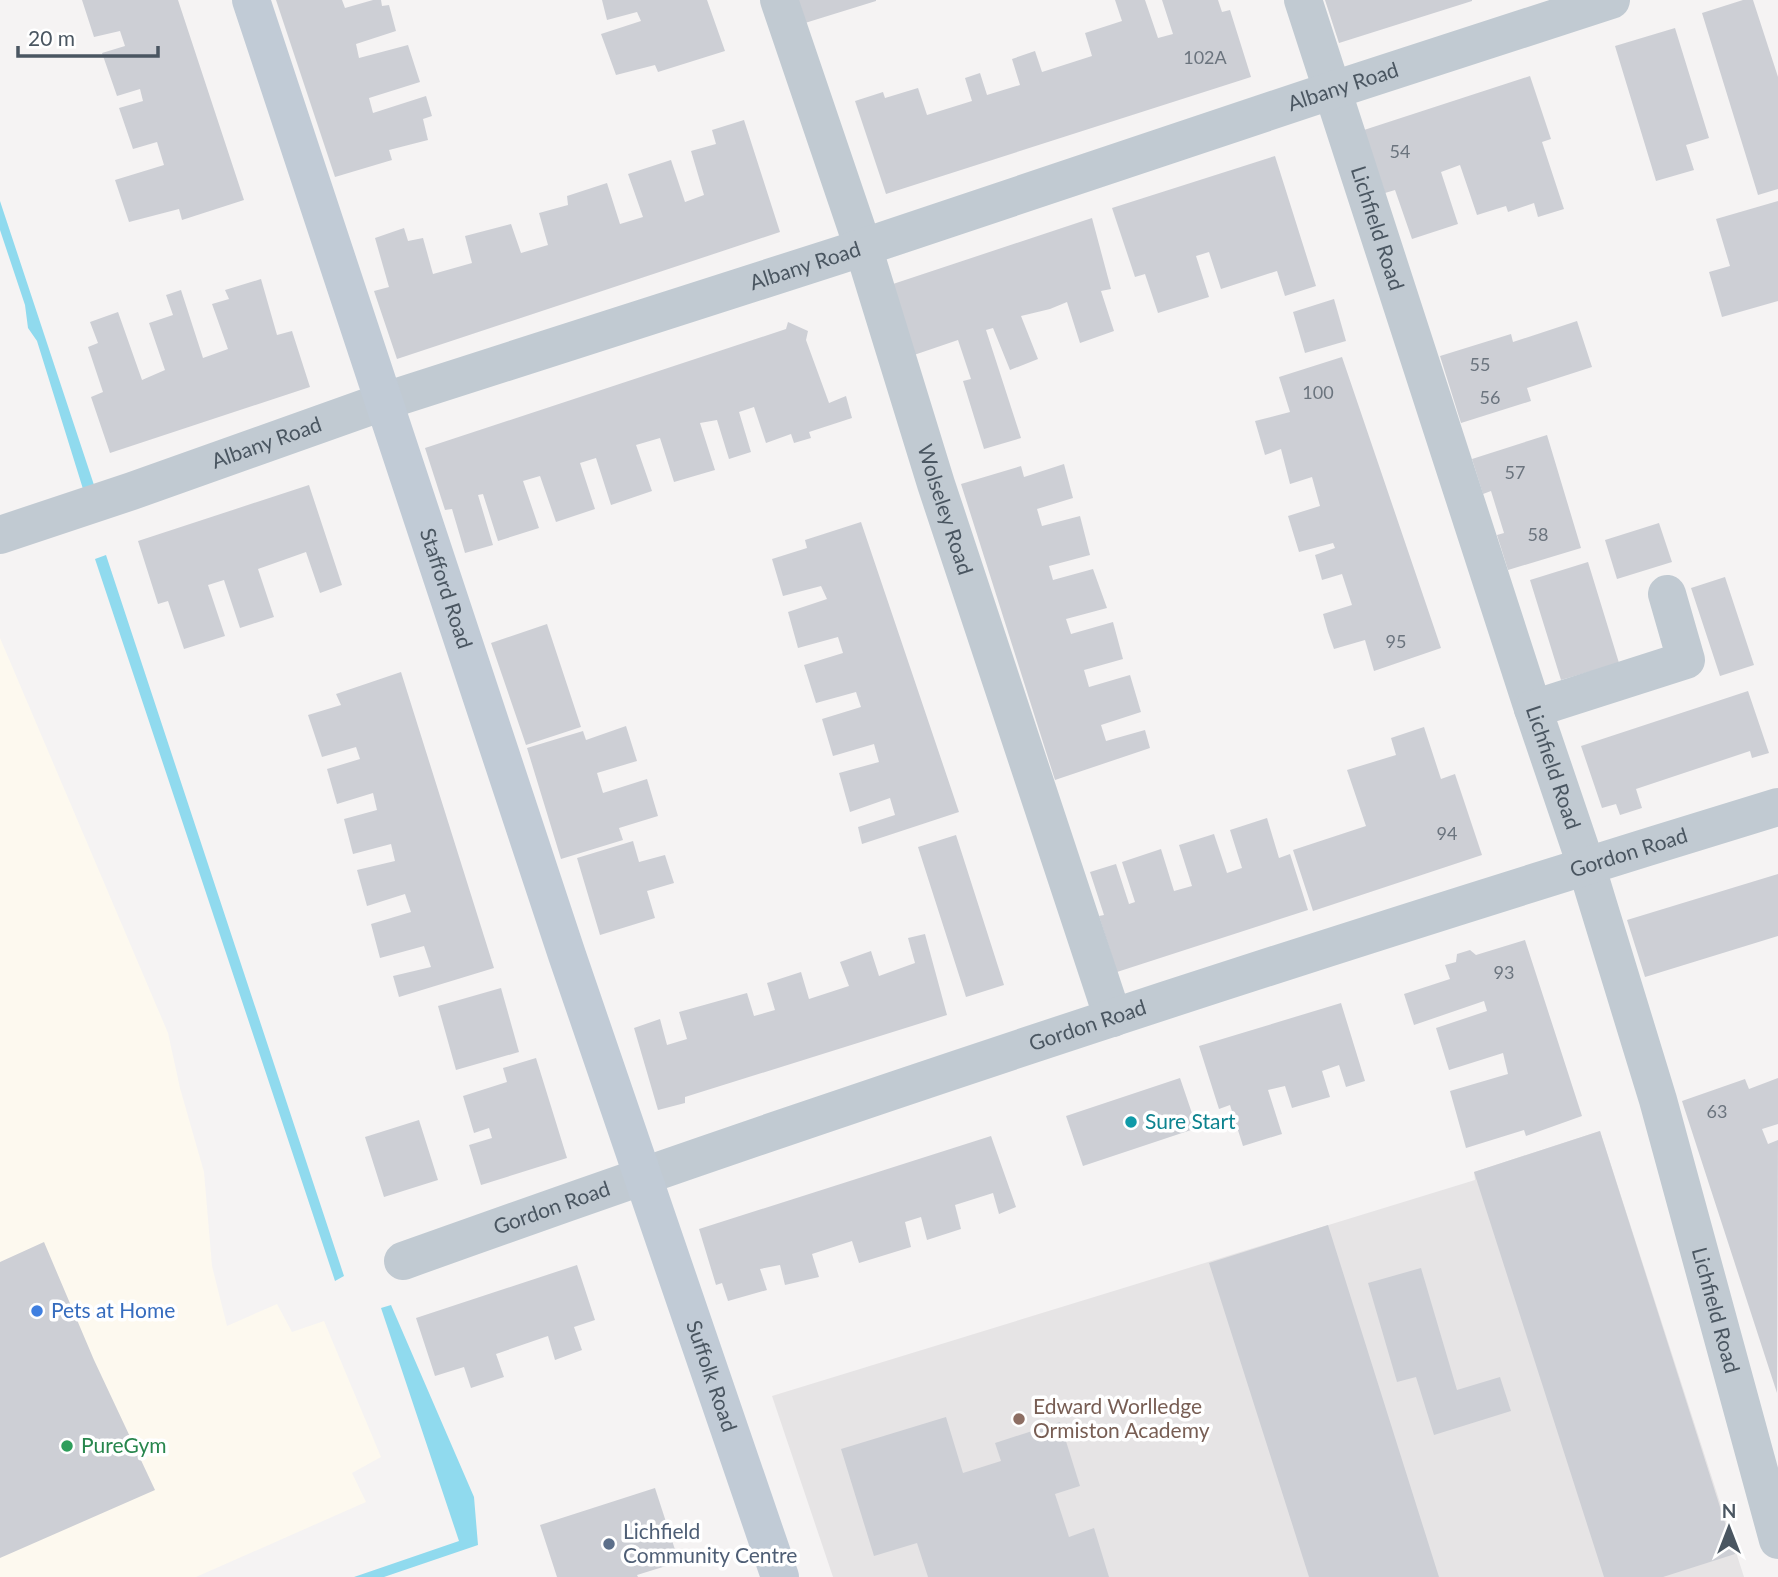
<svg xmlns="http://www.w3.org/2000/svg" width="1778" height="1577" viewBox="0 0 1778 1577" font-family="Lato,sans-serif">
<rect width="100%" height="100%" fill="#f5f3f3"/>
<path fill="#fdf9ef" d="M0,638L168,1033L180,1088L204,1172L212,1266L227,1326L277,1304L292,1332L324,1321L381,1457L352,1473L366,1502L196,1577H0Z"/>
<path fill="#e6e4e5" d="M1600,1131L1744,1577H833L772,1396L1475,1180L1474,1172Z"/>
<path fill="#90daee" d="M0,201L94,485L83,489L37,341L28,328L25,305L0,230Z
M106,555L344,1276L335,1281L95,559Z
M391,1305L474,1497L478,1545L384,1577H354L459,1541L381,1308Z"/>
<path fill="#cdcfd5" d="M82,0H178L244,200L182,220L179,209L129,222L115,180L164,165L157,142L133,149L119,108L143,101L140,89L117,96L102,53L125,46L120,31L94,37Z
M276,0H342L345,8L373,0H381L382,6L389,5L396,31L356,44L359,58L408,45L420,82L369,98L373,113L426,96L432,116L423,119L428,140L389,150L392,160L335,177Z
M602,0H707L725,51L658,72L655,65L616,75L601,34L641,21L637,12L607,20Z
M798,0H876V1L805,23Z
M1115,0H1145L1158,38L1173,34L1162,0H1218L1222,12L1230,10L1251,77L886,194L855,101L883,92L885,98L918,88L927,115L972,101L965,78L980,73L987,95L1020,85L1012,59L1035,51L1042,72L1092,56L1085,33L1122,21Z
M1325,0H1472V1L1339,43Z
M1743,0H1753L1778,77V189L1758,195L1702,13Z
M1675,28L1709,138L1686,145L1694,170L1656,181L1615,46Z
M1530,76L1551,139L1542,142L1564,209L1538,217L1534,203L1508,212L1506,206L1477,215L1460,165L1441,172L1458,224L1412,239L1395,190L1385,193L1364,130Z
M744,120L780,232L397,359L374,291L389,287L375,238L404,228L408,241L423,238L433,274L472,263L465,236L511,224L521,253L548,245L539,213L568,205L567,196L607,183L620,224L643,217L628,174L671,160L685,202L704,195L691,151L716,144L712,130Z
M1275,156L1316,286L1285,296L1277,271L1221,289L1209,252L1196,256L1209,297L1158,313L1145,274L1135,277L1112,208Z
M1778,201V301L1722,317L1709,272L1730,266L1716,219Z
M1092,218L1111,289L1101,291L1114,331L1080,343L1067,302L1050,309L1021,316L1038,359L1010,370L993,328L986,330L1021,438L984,449L963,381L971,379L958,340L914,355L893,284Z
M261,279L277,335L292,331L310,387L110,453L91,397L103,392L88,347L98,343L90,322L118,312L142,380L165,370L149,323L173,315L166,295L181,290L203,358L228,349L212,304L229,299L225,290Z
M1334,299L1346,341L1305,353L1293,312Z
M1577,321L1592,367L1527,388L1531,401L1461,423L1440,356L1511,334L1513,342Z
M788,322L808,331L806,340L829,403L846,396L852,418L809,432L811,438L794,443L791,434L766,443L754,407L739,412L751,452L729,459L717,420L700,423L715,470L674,482L660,438L636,445L652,491L611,505L596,458L580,463L595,509L556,522L540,476L523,481L539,528L498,541L483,494L478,495L493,545L465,553L452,509L445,510L425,448L786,329Z
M1342,357L1441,648L1374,671L1365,640L1334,649L1328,632L1323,614L1352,605L1342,574L1322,580L1315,555L1335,548L1333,543L1299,552L1288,516L1320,506L1312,477L1290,484L1281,449L1265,455L1255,421L1290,412L1279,377Z
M1547,435L1581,548L1508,570L1497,535L1504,533L1491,491L1483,494L1472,459Z
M1064,464L1073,498L1037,509L1042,526L1080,516L1090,555L1049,566L1053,580L1093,569L1107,608L1066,619L1071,634L1113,622L1123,659L1084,670L1089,687L1130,675L1141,712L1101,725L1106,741L1145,730L1150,748L1055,780L961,484L1021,466L1024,477Z
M309,485L342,585L320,593L306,552L258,569L274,617L240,628L224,580L208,585L225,636L184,649L168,601L158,604L138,541Z
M861,522L959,812L862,844L858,827L895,815L890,798L850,812L839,773L879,762L874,744L833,756L822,719L861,707L856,692L816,703L804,665L843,653L838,637L798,648L788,612L827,599L821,586L783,596L772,559L807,548L805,540Z
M1659,523L1672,562L1617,579L1605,540Z
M1588,562L1619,663L1561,680L1530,580Z
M1725,577L1754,665L1720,676L1691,588Z
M547,624L581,727L526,745L491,643Z
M401,672L494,968L399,997L393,976L431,967L424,946L380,958L371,924L411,912L405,894L367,906L357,870L395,861L391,844L353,854L344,819L377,810L373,793L337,804L327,769L360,759L356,747L322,757L308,715L341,705L336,694Z
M1748,691L1769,753L1752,758L1750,751L1636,789L1642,808L1620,815L1616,804L1602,808L1581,746Z
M626,726L637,761L597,773L603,793L647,779L658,816L619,828L623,840L561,859L527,748L583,731L586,740Z
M1424,727L1441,779L1455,774L1482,855L1313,911L1293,850L1366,826L1347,770L1396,755L1391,738Z
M1267,818L1279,858L1290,854L1308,910L1117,972L1099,916L1104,915L1090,872L1116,864L1129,904L1135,902L1122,862L1161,849L1174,891L1192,886L1179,845L1214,834L1227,873L1242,868L1230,830Z
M956,835L1004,985L966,997L918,847Z
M633,841L639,862L665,855L674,883L647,891L655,918L600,935L577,858Z
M1778,874V936L1645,977L1627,920Z
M925,934L947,1015L685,1097V1103L658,1110L634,1028L660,1019L667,1045L687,1039L679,1012L747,993L754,1016L775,1010L767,983L801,972L809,999L849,986L840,962L871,951L879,976L915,963L908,938Z
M1525,940L1582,1116L1526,1136L1524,1130L1466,1148L1450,1091L1508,1074L1503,1053L1449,1070L1436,1028L1487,1011L1484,1001L1414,1025L1404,994L1450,979L1445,965L1456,962L1457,954L1470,950L1476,955Z
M501,988L519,1052L456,1070L438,1006Z
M1341,1003L1365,1081L1346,1087L1339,1065L1322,1071L1330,1097L1292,1108L1285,1086L1268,1090L1282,1134L1243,1146L1230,1105L1219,1109L1199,1046Z
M536,1058L567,1158L481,1185L469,1145L492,1138L489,1128L474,1133L463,1096L507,1082L503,1068Z
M1180,1078L1197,1128L1083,1166L1066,1116Z
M1778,1078V1124L1762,1129L1768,1144L1778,1140L1777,1393L1682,1101L1745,1079L1749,1089Z
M419,1120L438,1180L384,1197L365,1137Z
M1600,1131L1735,1554L1663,1577H1604L1474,1172Z
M991,1136L1016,1207L999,1214L993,1193L955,1205L961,1229L927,1240L921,1217L905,1222L911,1247L859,1263L852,1241L812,1254L819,1277L785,1285L780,1265L760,1269L767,1290L728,1301L722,1283L716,1285L699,1229Z
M1328,1225L1439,1577H1309L1209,1263Z
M44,1242L94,1360L155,1490L0,1558V1262Z
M577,1265L595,1320L574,1327L582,1350L555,1360L548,1336L496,1354L504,1377L471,1388L464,1367L435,1376L416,1318Z
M1421,1268L1457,1390L1500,1377L1511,1411L1434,1435L1416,1377L1397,1382L1368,1283Z
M946,1417L963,1473L1001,1461L995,1443L1060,1422L1080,1486L1055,1494L1069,1537L1094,1528L1109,1577H928L917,1543L874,1556L841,1449Z
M655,1488L679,1562L637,1575L638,1577H557L540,1525Z"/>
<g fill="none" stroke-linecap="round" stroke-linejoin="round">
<g stroke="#c1cad2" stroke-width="38">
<path id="s1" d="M779,0L863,247L936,484L1113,1018"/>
<path id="s2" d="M1303,0L1533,709L1586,865L1658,1100L1778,1540"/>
<path id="s3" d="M0,535L132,491L385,401L840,255L1309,98L1611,0"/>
<path d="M1533,709L1686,660L1667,594"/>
<path id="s4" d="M403,1261C857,1098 1317,948 1778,807"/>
</g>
<path stroke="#c1cbd6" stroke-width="38" id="s5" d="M251,0L567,955L780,1577"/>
</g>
<circle fill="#0f9aa8" stroke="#fff" stroke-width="2.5" cx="1131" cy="1122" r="7"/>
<circle fill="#3f7fe0" stroke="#fff" stroke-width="2.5" cx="37" cy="1311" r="7"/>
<circle fill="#8d6e63" stroke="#fff" stroke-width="2.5" cx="1019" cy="1419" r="7"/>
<circle fill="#2e9e5b" stroke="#fff" stroke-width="2.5" cx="67" cy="1446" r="7"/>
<circle fill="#5c6f8a" stroke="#fff" stroke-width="2.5" cx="609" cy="1544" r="7"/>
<g text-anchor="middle" stroke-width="7" stroke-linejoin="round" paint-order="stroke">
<g font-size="18" fill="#6b747e">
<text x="1205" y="64">102A</text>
<text x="1400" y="158">54</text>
<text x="1480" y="371">55</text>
<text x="1318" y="399">100</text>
<text x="1490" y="404">56</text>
<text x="1515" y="479">57</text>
<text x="1538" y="541">58</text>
<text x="1396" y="648">95</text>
<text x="1447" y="840">94</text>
<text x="1504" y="979">93</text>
<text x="1717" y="1118">63</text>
</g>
<g font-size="21" fill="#4a5661" stroke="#fff">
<text dy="7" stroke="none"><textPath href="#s3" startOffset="1416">Albany Road</textPath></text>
<text dy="7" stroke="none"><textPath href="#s2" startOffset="240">Lichfield Road</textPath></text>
<text dy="7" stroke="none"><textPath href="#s3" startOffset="849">Albany Road</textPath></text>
<text dy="7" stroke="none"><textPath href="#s3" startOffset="282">Albany Road</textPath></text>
<text dy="7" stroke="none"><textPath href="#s1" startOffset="536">Wolseley Road</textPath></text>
<text dy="7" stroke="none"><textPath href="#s5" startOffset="620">Stafford Road</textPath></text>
<text dy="7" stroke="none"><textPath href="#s2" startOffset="807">Lichfield Road</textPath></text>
<text dy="7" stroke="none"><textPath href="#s4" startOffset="1292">Gordon Road</textPath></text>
<text dy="7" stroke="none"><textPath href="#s4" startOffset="724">Gordon Road</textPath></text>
<text dy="7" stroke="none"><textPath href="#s4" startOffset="158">Gordon Road</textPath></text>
<text dy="7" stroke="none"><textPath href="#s2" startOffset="1374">Lichfield Road</textPath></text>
<text dy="7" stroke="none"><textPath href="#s5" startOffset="1451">Suffolk Road</textPath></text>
</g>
<g font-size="21" fill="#0d838f" stroke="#fff" text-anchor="start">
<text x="1145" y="1129">Sure Start</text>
</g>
<g font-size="21" fill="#366cbe" stroke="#fff" text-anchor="start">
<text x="51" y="1318">Pets at Home</text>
</g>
<g font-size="21" fill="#785e54" stroke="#fff" text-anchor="start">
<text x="1033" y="1414">Edward Worlledge<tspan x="1033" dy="24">Ormiston Academy</tspan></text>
</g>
<g font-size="21" fill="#27864d" stroke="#fff" text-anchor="start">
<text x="81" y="1453">PureGym</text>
</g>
<g font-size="21" fill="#4e5e75" stroke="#fff" text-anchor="start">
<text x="623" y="1539">Lichfield<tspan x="623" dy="24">Community Centre</tspan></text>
</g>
</g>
<g transform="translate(1729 1528)" stroke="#ffffff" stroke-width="5" paint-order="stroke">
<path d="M0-5L12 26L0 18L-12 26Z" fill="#4a5661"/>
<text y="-10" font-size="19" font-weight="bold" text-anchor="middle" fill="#4a5661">N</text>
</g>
<path d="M18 46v10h140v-10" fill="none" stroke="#4a5661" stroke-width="3.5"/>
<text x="28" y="46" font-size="21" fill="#4a5661" stroke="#ffffff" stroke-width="5" paint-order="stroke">20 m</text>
</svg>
